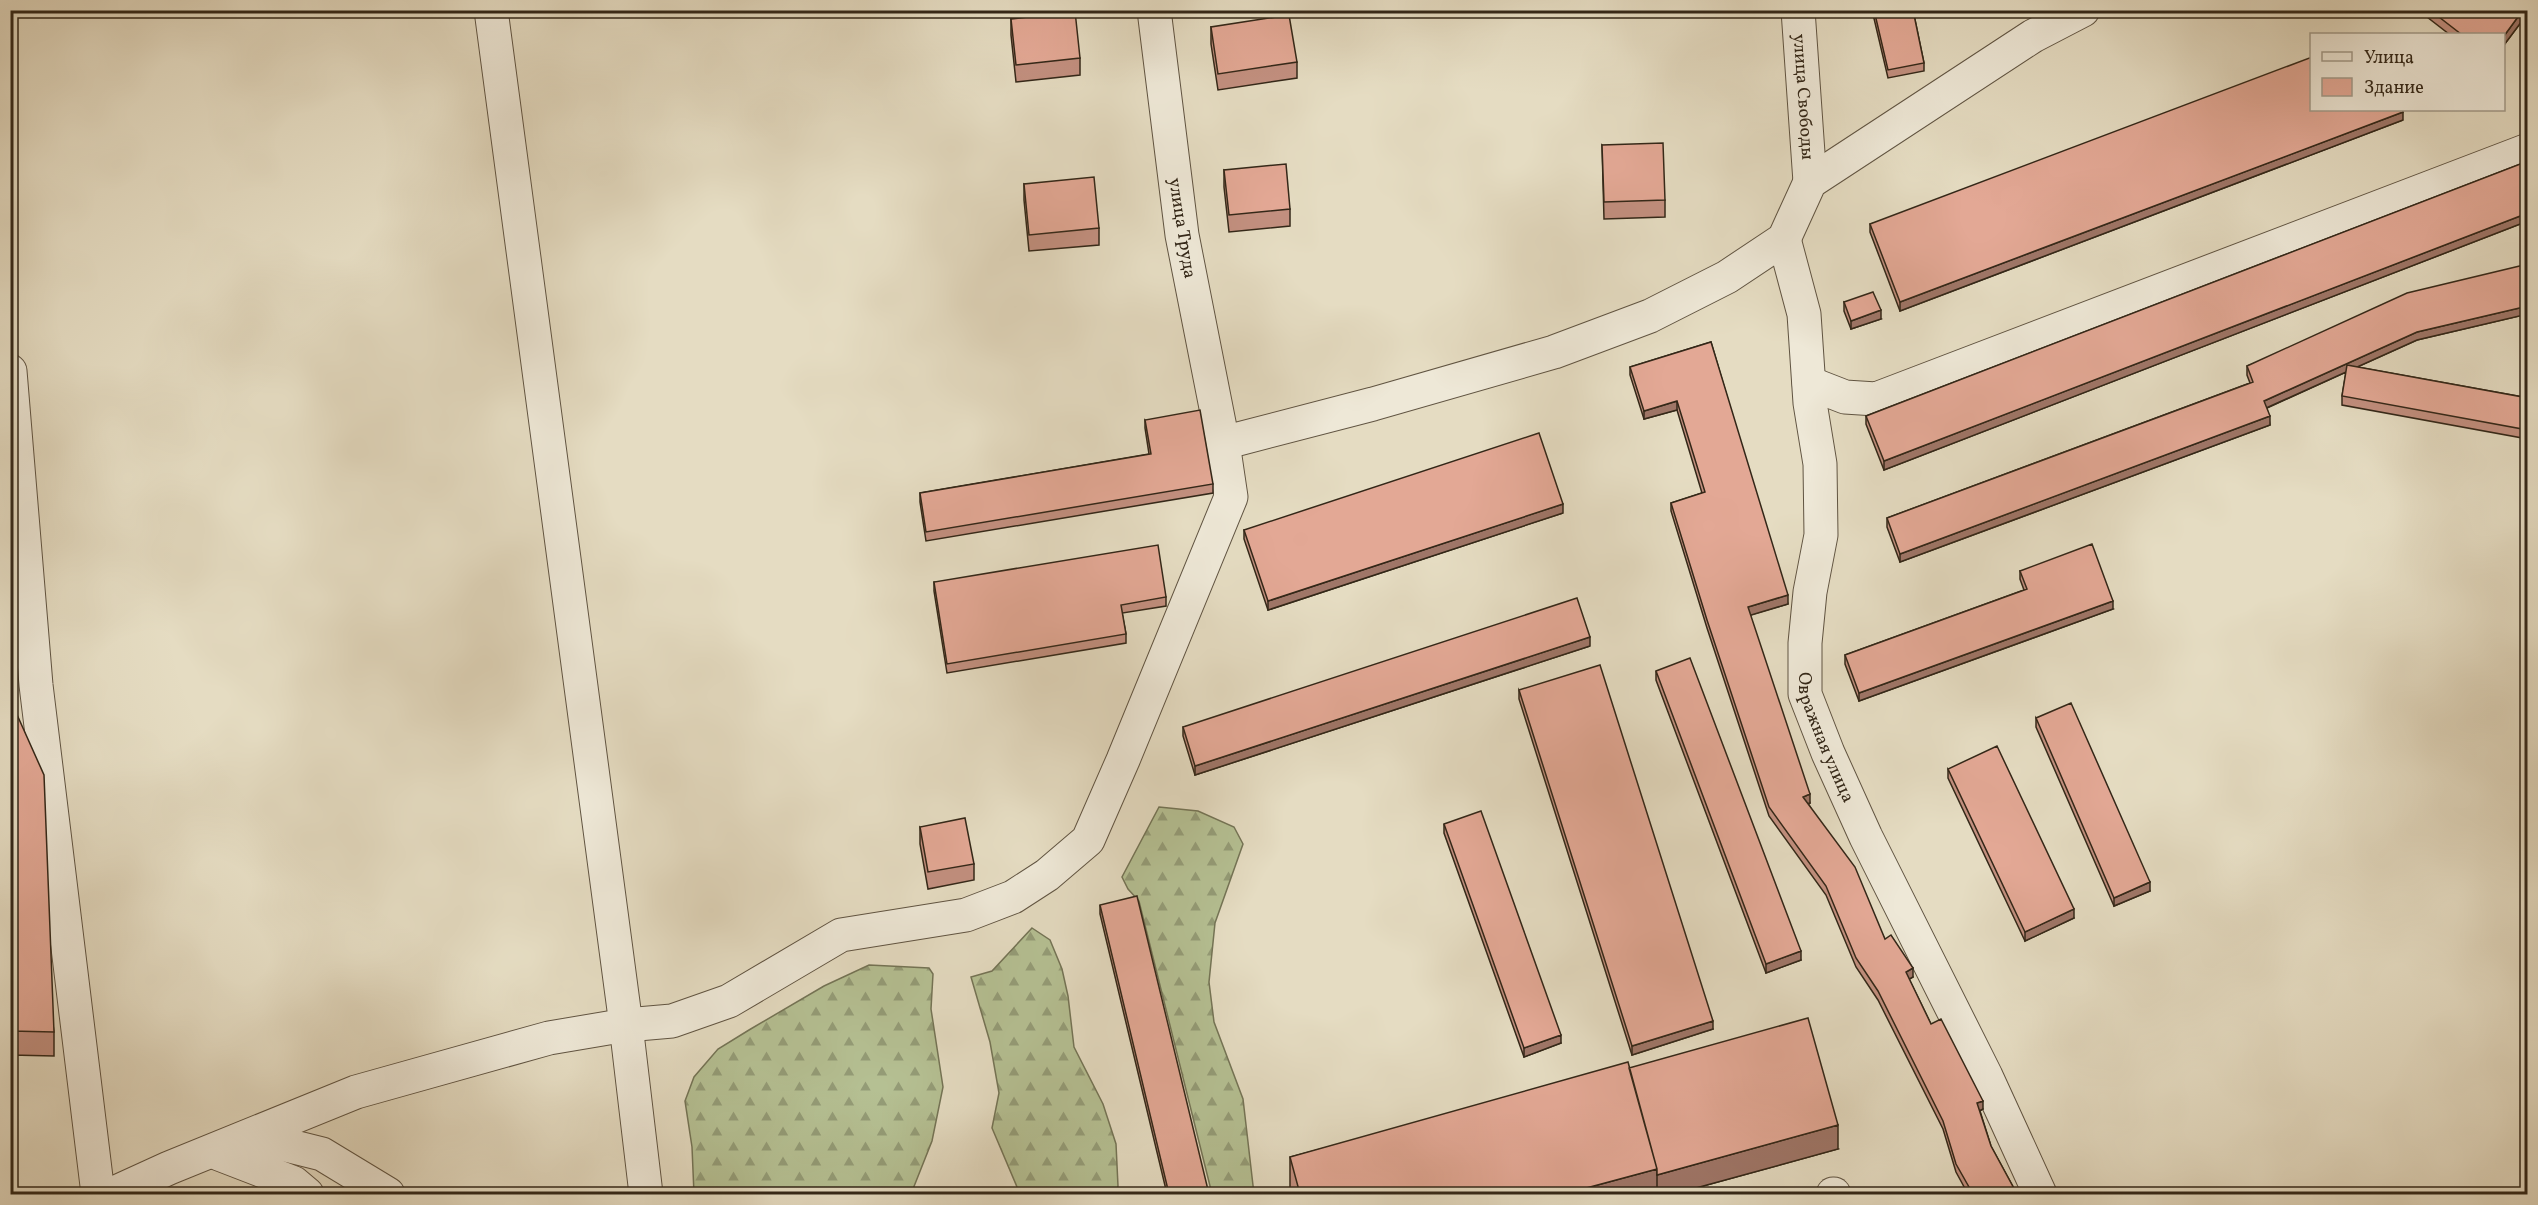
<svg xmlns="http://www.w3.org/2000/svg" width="2538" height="1205" viewBox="0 0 2538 1205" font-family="Vollkorn,serif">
<defs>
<pattern id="forest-firs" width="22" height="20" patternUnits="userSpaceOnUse" patternTransform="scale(1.5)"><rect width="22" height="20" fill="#b5c093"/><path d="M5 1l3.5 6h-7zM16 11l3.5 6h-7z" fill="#949c77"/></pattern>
</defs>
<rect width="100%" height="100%" fill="#e5dcc2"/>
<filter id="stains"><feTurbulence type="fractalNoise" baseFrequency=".00333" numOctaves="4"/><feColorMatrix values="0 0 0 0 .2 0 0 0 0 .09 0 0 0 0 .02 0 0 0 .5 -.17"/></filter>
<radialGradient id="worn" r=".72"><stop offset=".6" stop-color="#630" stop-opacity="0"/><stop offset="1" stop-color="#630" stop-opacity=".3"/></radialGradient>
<path fill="url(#forest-firs)" stroke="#747456" stroke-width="1.5" d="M1159,807L1198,811L1234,827L1243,844L1215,923L1209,982L1214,1022L1243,1099L1254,1194H1212L1139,901L1128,889L1122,877Z
M1032,928L1050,940L1062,969L1068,996L1074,1047L1103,1104L1116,1144L1118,1186L1116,1194H1020L992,1128L999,1093L990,1042L971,977L992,971Z
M869,965L929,968L933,974L931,1009L943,1087L932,1141L911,1194H694L692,1147L685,1101L694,1077L718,1049L749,1030L824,986Z"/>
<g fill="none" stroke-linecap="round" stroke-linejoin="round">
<g stroke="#605442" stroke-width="35">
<g id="minor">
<path d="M491,10L626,1025L646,1194"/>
<path id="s1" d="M1798,10L1810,182"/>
<path id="s2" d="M1784,239L1804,314L1810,403L1820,464L1821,535L1810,592L1805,643V694L1828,753L1866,837L1986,1076L2040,1194"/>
<path d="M10,371L36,685L98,1194"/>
<path d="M1809,383L1845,397L1876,399L2528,150"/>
<path d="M1223,443L1373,404L1554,352L1650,316L1727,277L1784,239L1810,182L2033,36L2083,10"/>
<path d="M243,1148L286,1145L322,1154L388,1194"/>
<path d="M219,1154L294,1183L307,1194"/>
<path d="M112,1194L169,1168L356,1092L549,1038L626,1025L672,1021L729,1001L841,935L966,915L1013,897L1047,875L1088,840L1123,760L1231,497L1223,443L1182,235L1154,10"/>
<path d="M1833,1194H1834"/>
</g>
</g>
<use href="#minor" stroke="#eee8d7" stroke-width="33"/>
</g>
<path fill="#c39080" stroke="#332718" stroke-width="1.5" d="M1872,10H1913L1924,63V71L1888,78Z
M2418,10H2528V13L2504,45V34H2449Z
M1011,19L1080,58V75L1016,82L1011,35Z
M1211,27L1297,62V78L1218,90L1211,44Z
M2312,110L2403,120L1900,311L1870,232V224Z
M1602,145L1665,200V217L1604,219Z
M2528,161V221L1884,470L1866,424V416Z
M1224,170L1290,209V226L1229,232L1224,187Z
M1024,184L1099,228V245L1029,251L1024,200Z
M2528,264V314L2417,340L2357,367L2528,398V439L2342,405V396L2346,372L2267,408L2270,425L1900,562L1887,527V518L2250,383L2247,375V366Z
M1844,302L1881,319L1851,329L1844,311Z
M1711,342L1788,604L1750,615L1810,803H1808L1885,939L1913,977L1909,979L1931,1024L1983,1109L1980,1111L1991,1146L2017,1194H1968L1956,1172L1943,1129L1878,1000L1856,967L1826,895L1769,816L1707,628L1671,511V503L1702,493L1677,410L1644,419L1630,375V367Z
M1145,420L1213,484V493L926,541L920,502V493L1149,454L1145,428Z
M1563,513L1268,610L1244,539V530Z
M2020,571L2113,609L1859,701L1845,664V655L2024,590L2020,579Z
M934,582L1166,597V606L1122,613L1126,634V643L947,673L934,591Z
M1590,646L1195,775L1183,736V727Z
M1656,671L1801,960L1766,973L1656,680Z
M1519,690L1713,1029L1632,1055L1519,699Z
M10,699L54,1032V1056L11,1055L10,1032Z
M2036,718L2150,891L2114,906L2036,727Z
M1948,769L2074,918L2025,941L1948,778Z
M1444,824L1561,1043L1524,1057L1444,833Z
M920,827L974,864V880L928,889L920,844Z
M1100,905L1209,1194H1167L1100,914Z
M1629,1068L1838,1149L1674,1194H1292L1290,1187V1157Z"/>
<path fill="#9f7668" stroke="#332718" stroke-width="1.5" d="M2523,10H2528V13L2504,45V36Z
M2403,112V120L1900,311V302Z
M2528,213V221L1884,470V461Z
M2528,306V314L2417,340L2264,409V401L2417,332Z
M1881,310V319L1851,329V321Z
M1677,401V410L1644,419V411Z
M2270,416V425L1900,562V554Z
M1563,504V513L1268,610V601Z
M1788,595V604L1748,616V607Z
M2113,601V609L1859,701V693Z
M1590,637V646L1195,775V766Z
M12,654V685H10V655Z
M1810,794V803L1803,805V797Z
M2150,882V891L2114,906V898Z
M2074,909V918L2025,941V932Z
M1801,951V960L1766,973V964Z
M1913,968V977L1906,981V972Z
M1713,1021V1029L1632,1055V1046Z
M1561,1035V1043L1524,1057V1048Z
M1983,1101V1109L1977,1112V1103Z
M1838,1125V1149L1674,1194H1657V1175Z
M1657,1169V1194H1564Z"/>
<path fill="#e3a895" stroke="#332718" stroke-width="1.5" d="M1874,10H1913L1924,63L1888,70Z
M2430,10H2523L2504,36V34H2461Z
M1075,11L1080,58L1016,65L1011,19Z
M1289,15L1297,62L1218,74L1211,27Z
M2312,57V110H2402L2403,112L1900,302L1870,224Z
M1663,143L1665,200L1604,202L1602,145Z
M2528,161V213L1884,461L1866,416Z
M1286,164L1290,209L1229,215L1224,170Z
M1094,177L1099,228L1029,235L1024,184Z
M2528,264V306L2417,332L2264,401L2270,416L1900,554L1887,518L2253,382L2247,366L2407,293Z
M1873,292L1881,310L1851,321L1844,302Z
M1711,342L1788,595L1748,607L1810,794L1803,797L1855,867L1885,939L1891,935L1913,968L1906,972L1931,1024L1941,1019L1983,1101L1977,1103L1991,1146L2017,1194H1973L1956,1164L1943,1121L1878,991L1856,958L1826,886L1769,807L1707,620L1671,503L1705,492L1677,401L1644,411L1630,367Z
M2347,365L2528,398V430L2342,396Z
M1200,410L1213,484L926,532L920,493L1151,454L1145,420Z
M1539,433L1563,504L1268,601L1244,530Z
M2092,544L2113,601L1859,693L1845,655L2027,589L2020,571Z
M1158,545L1166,597L1121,605L1126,634L947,664L934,582Z
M1577,598L1590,637L1195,766L1183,727Z
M1690,658L1801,951L1766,964L1656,671Z
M1600,665L1713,1021L1632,1046L1519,690Z
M10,699L44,775L54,1032L11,1031L10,1008Z
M2071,703L2150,882L2114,898L2036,718Z
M1997,746L2074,909L2025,932L1948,769Z
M1481,811L1561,1035L1524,1048L1444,824Z
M965,818L974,864L928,872L920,827Z
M1137,896L1209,1194H1169L1100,905Z
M1808,1018L1838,1125L1657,1175V1169L1629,1068Z
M1628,1062L1657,1169L1564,1194H1300L1290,1157Z"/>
<g text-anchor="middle" stroke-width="6" stroke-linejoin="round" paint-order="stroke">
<g font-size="18" fill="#332718" stroke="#eee8d7">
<text dy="6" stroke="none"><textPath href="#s1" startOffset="87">улица Свободы</textPath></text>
<text transform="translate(1183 228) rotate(81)" y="6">улица Труда</text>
<text dy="6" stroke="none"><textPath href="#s2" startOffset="507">Овражная улица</textPath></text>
</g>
</g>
<rect width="2538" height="1205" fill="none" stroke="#e5dcc2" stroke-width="36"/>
<rect x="12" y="12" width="2514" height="1181" fill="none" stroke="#332718" stroke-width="3"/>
<rect x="18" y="18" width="2502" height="1169" fill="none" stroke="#332718" stroke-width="1.5"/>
<rect x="2310" y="33" width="195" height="78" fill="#eee8d7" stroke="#a39b8b" stroke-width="1.5"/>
<rect x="2322" y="52" width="30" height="9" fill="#eee8d7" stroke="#a39b8b" stroke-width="1.5"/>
<text x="2364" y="63" font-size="18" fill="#332718">Улица</text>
<rect x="2322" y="78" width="30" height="18" fill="#e3a895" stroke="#a39b8b" stroke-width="1.5"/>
<text x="2364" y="93" font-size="18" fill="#332718">Здание</text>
<rect width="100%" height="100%" filter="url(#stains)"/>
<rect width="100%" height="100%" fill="url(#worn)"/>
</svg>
